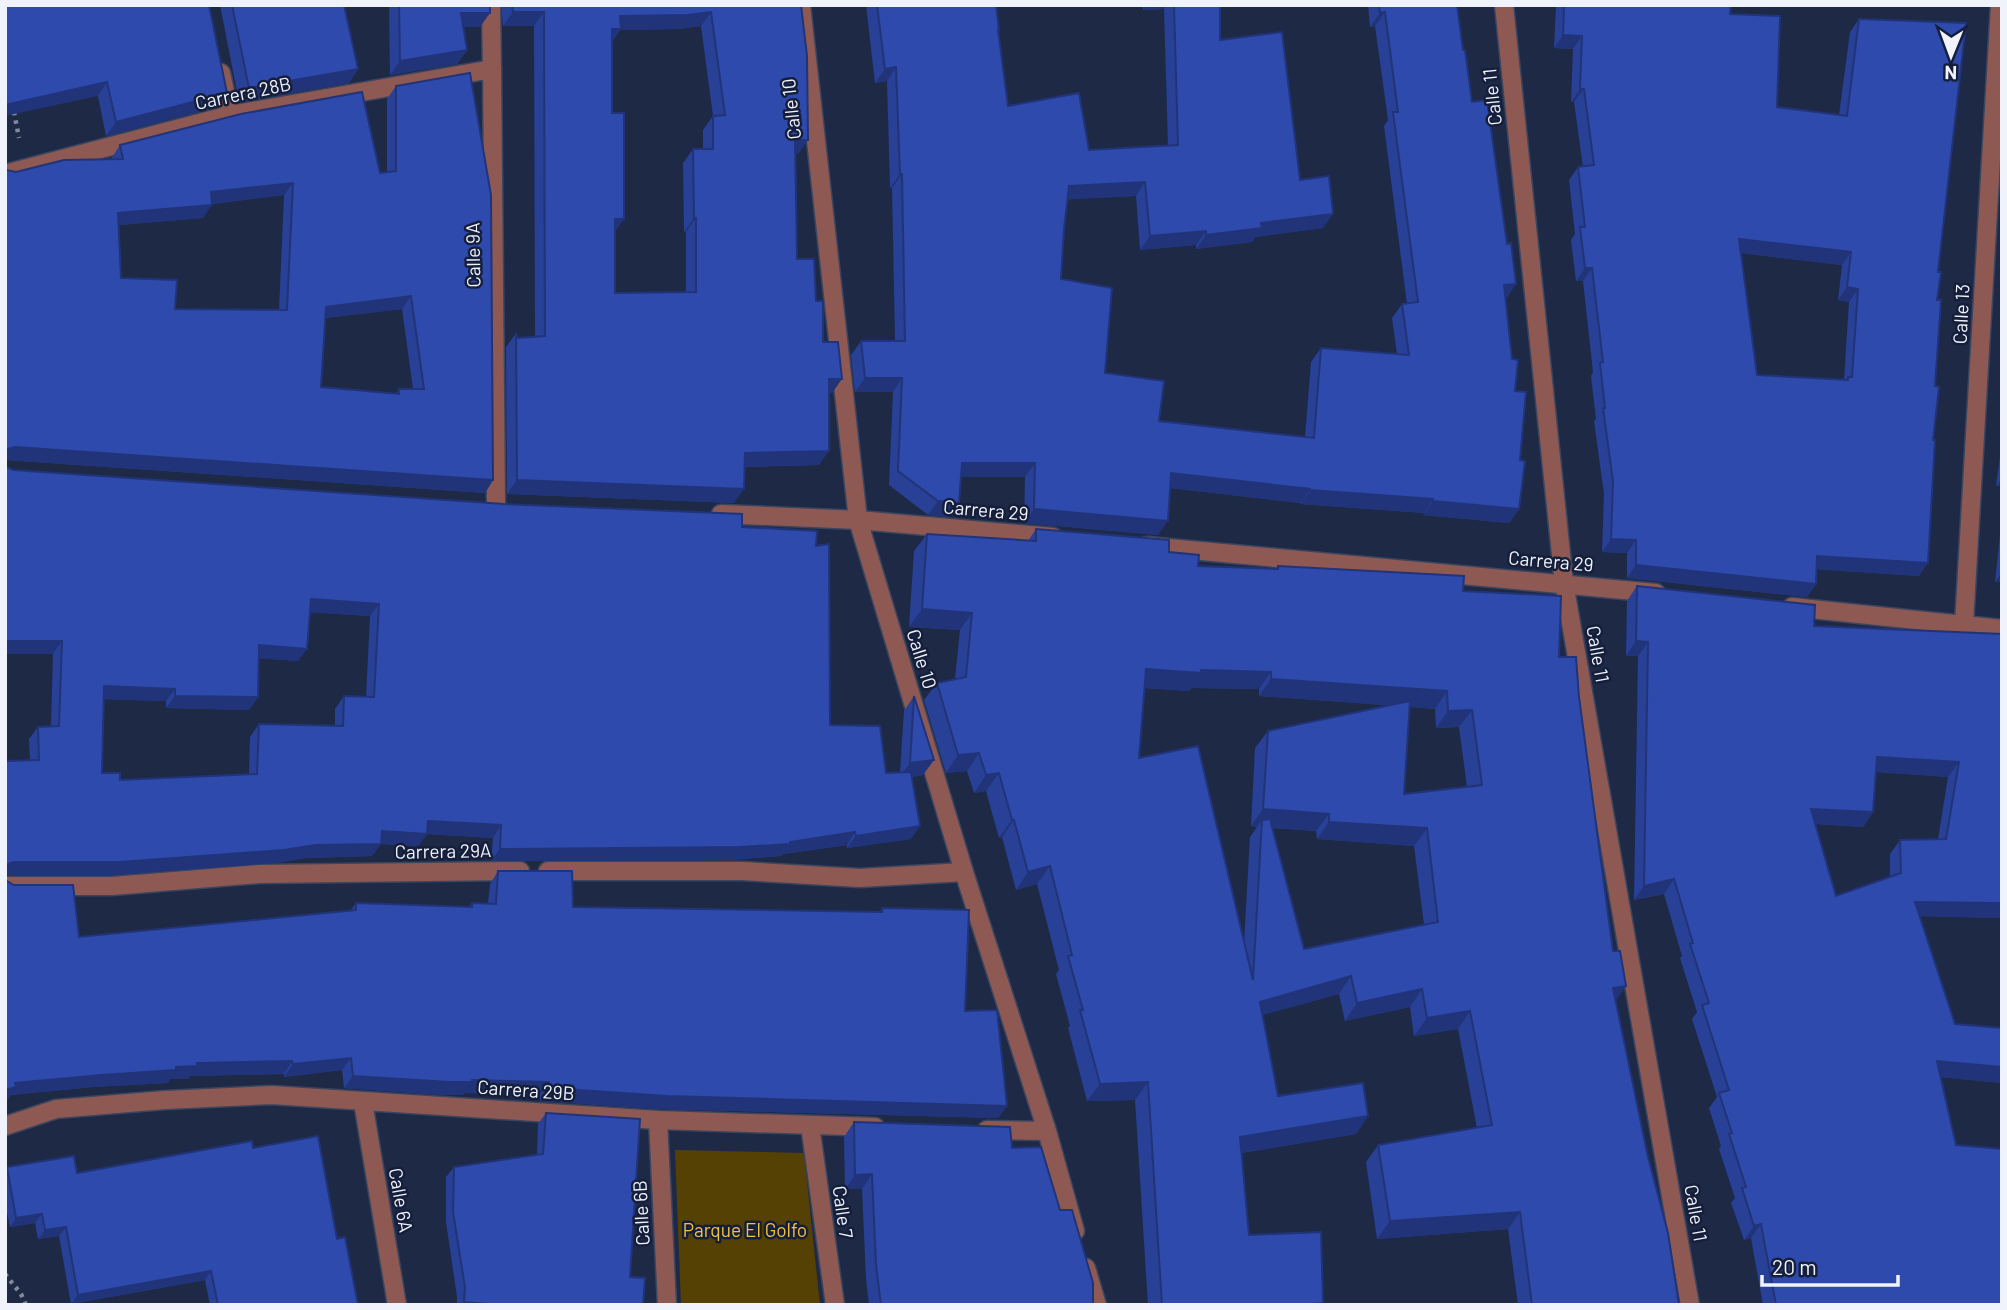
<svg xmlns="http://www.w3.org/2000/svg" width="2007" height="1310" viewBox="0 0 2007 1310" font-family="Barlow,sans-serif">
<rect width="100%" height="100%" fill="#1e2946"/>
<path fill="#554104" d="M675,1150L804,1153L820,1305H681Z"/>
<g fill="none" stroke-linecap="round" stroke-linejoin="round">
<g stroke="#3b455f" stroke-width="21">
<path id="lane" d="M491,5L492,69
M221,73L230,115
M548,871H742L860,878L964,872
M5,886H112L259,874L520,871
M658,1120L667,1305
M810,1125L835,1305"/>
</g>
<g stroke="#3b455f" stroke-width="21">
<path id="street" d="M801,5L858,520L964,872L1047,1131L1075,1231
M1504,5L1564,583L1690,1305
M5,174L230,115L492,69L496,505
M721,514L858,520L1053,537
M1147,546L1656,593
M1792,607L2002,629
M1964,624L2000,5
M363,1102L397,1305
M5,1126L56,1109L165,1100L272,1095L658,1120L875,1127
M987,1130L1047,1131
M1086,1268L1097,1305"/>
</g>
<path stroke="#838a9d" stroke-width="4.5" stroke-dasharray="3.5 5" stroke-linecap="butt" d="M14,112L19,138
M5,1274L21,1294L26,1305"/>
<use href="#lane" stroke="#8e5952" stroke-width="18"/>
<use href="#street" stroke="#8e5952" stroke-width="18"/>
</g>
<path fill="#284095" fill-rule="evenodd" d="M5,5L217,107L106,136L98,96Z
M220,5H344L358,69L349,83L239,102Z
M389,5H490L480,27H463L467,50L457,64L390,75Z
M501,5H801L808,140L798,154H796L797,259L816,301L832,393H829L819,465L745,467L734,503L507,494L506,347L516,333L517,338L535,337L534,26H503ZM701,26L713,116L703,130V149H693L683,163L684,232H686V292L615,293L612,42L620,30L678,29Z
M866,5H996L999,30L998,32L1008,106L1089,150L1168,145L1164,9L1143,10V5H1220V40L1300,180L1323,228L1255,237L1252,242L1196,249V245L1140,250L1136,196L1067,199L1064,229L1061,279L1105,373L1159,421L1305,437L1311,362L1321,348L1397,354L1392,318L1402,304H1407L1384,126L1388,120L1375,26L1370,27L1368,5H1457L1463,50L1507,298H1505L1515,391L1520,460L1519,509L1509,523L1423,515L1424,513L1300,504V503L1170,488L1158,535L1024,523L1025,477H961L959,503L950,517L928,515L889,485L893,392H855L851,355L861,341H895L892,188H890L887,81L875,83Z
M1556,5H1731L1730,14L1777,107L1839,115L1850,32L1859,19L1938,272L1933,440L1919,576L1817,569L1816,584L1807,597L1627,578V553L1602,552L1604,494L1594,421L1596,419L1591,376L1593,372L1583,281H1576L1571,240L1575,234L1569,180L1578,167H1583L1574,102H1571L1573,49L1554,48ZM1741,253L1842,265L1838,300L1849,302L1844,380L1757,375Z
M396,86L493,480L485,493L5,460L6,170L16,172L111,159L120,145L380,173L387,172V99ZM284,195L279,310L175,309L121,278L119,225L203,218L212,204ZM402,309L413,389H399L396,394L321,387L325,318Z
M2002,442V486H1996Z
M5,465L7,467L13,470L742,527L816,546L830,725L886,773L900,772L904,711L914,696L923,775L912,777L911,839L847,848V845L783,854L781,856L731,860L491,861L493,838L427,834L418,846L381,844L372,856L306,858L276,863L112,875H5V761H30L29,739L38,727L51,726L53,654H5ZM310,612L370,616L366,697L344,696L335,709V726L259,724L250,737L249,774L120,780L102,773L103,699L166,701V708L249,710L258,697L259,658L298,661Z
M2002,516V582H1995Z
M1036,529L1169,552L1198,566L1276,569L1278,566L1463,591L1559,657L1579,697L1613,951L1626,986L1615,1001L1679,1305H1518L1508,1229L1377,1239L1366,1162L1378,1145L1477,1128L1458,1029L1414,1036L1410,1007L1345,1021L1339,994L1262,1015L1278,1096L1368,1116L1356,1134L1242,1153L1249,1235L1321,1305H1148L1135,1100L1087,1101L1068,1028L1070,1026L1056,974L1059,970L1037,884L1016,890L1002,837L999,838L986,791L974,793L967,771L946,773L924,700L937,683L955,679L960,630L909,627L914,551L927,534L1028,541ZM1144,688L1189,691L1191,688L1259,689V696L1387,705L1268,731L1255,748L1251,826L1257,827L1250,837L1244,942L1139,758ZM1410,707L1435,709L1436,728L1459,727L1467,787L1404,794ZM1272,828L1316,831L1317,839L1414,846L1424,925L1304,949Z
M1637,586L1814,626L2002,634V918L1920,916L1955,1024L2002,1028V1083L1940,1077L1956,1145L2002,1305H1763L1751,1238L1744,1240L1731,1203L1735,1198L1719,1149L1721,1146L1709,1108L1717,1097L1692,1019L1697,1012L1680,958L1682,956L1664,894L1634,900L1638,656H1626L1627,601ZM1876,772L1948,777L1938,839L1900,840L1890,854V877L1836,896L1815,824L1863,827L1873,812Z
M498,871L573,907L880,912L882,908L965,1011L1007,1106L998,1118L659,1109L540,1101V1095L464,1093L463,1095H442L344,1088L342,1070L284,1077V1074L190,1076L188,1079H170L168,1083L93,1087L11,1095L7,1100H5V880L79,937L350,911L356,903L469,907L472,903H488L490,884Z
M546,1113L630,1277L643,1305H457V1297L446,1222V1177L454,1167L537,1155L538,1124Z
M854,1122L1012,1148L1060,1210L1093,1305H869L866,1279L862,1189H845L844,1137Z
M253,1148L337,1239L358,1305H210L205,1280L71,1304L59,1236L38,1239L35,1223L10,1227L5,1202V1169L7,1167L77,1173Z"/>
<path fill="#213479" d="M1146,5H1167L1164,9L1143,10Z
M513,12H544L534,26H503Z
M711,12L701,26L678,29L620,30L611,43H602L620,16Z
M1385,12L1375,26L1370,27L1380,13Z
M461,13H490L480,27H451Z
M1563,35L1582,36L1573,49L1554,48Z
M467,50L457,64L390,75L400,61Z
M896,67L887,81L875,83L885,69Z
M358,69L349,83L239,102L249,88Z
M107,82L98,96L5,116V105Z
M1580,89H1584L1574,102H1571Z
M227,93L217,107L106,136L116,122Z
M795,140H808L798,154H786Z
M900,174H902L892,188H890Z
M1145,182L1136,196L1059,200L1069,186Z
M293,183L284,195L202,205L211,192Z
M212,205L203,218L110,226L118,213Z
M1333,214L1323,228L1255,237L1252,242L1196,249L1206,235L1261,223Z
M694,218H696L686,232H684Z
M615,219H624L614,233Z
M1206,231L1196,245L1140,250L1150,236Z
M1739,239L1851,252L1842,265L1730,252Z
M1585,268H1592L1583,281H1576Z
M1516,284L1507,298L1494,299L1504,285Z
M1847,287L1858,289L1849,302L1838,300Z
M411,296L402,309L317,319L326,307Z
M865,378H902L893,392H855Z
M829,379H842L832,393H819Z
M15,447L493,480L485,493L5,460V452L8,449Z
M829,451L819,465L735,467L745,453Z
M962,463H1035L1025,477H952Z
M1171,473L1310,489L1300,503L1161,487Z
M2002,478V486H1996Z
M517,480L744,489L734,503L507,494Z
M1310,490L1433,499L1424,513L1300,504Z
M938,501L959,503L950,517L928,515Z
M1433,501L1519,509L1509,523L1423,515Z
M1034,509L1168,521L1158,535L1024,523Z
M1611,539L1636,540L1627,553L1602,552Z
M1817,556L1928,563L1919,576L1808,569Z
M1636,565L1816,584L1807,597L1627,578Z
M2002,572V582H1995Z
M311,599L379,604L370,616L302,612Z
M922,609L972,613L960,630L909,627Z
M5,641H62L53,654H5Z
M1636,641L1648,642L1638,656H1626Z
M259,645L307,649L298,661L250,658Z
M1146,669L1201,670L1271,672L1259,689L1191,688L1189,691L1133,687Z
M1271,679L1447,691L1435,709L1259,696Z
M104,686L175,689L166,701L95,699Z
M175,696L258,697L249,710L166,708Z
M1472,710L1459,727L1436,728L1448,711Z
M979,753L967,771L946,773L958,755Z
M1877,757L1959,762L1948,777L1867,771Z
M934,760L923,775L899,778L910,763Z
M999,773L986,791L974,793L986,775Z
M1263,809L1329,814L1316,831L1262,827V820L1257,827L1251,826Z
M1811,809L1873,812L1863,827L1801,823Z
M1012,820H1014L1002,837L999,838Z
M428,821L501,825L493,838L427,834L418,846L381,844L372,856L306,858L276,863L112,875H5V867L8,864L13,862L382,831Z
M1329,822L1427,828L1414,846L1317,839Z
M920,826L911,839L847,848L856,836Z
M855,832L847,845L783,854L781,856L731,860L491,861L500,849L790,842Z
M1050,866L1037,884L1016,890L1028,872Z
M1674,879L1664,894L1634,900L1644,886Z
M1915,902L2002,903V918L1905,916Z
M1351,976L1339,994L1247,1019L1260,1002Z
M1626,986L1613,1004V988Z
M1422,989L1410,1007L1345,1021L1357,1003Z
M1470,1011L1458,1029L1414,1036L1427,1018Z
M351,1058L342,1070L284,1077L293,1064Z
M292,1061L284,1074L190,1076L188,1079H170L168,1083L93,1087L11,1095L7,1100H5V1090L15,1083L176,1067L197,1063Z
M1937,1061L2002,1067V1083L1927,1076Z
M353,1076L472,1080L549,1082L540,1095L464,1093L463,1095H442L344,1088Z
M1148,1082L1135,1100L1087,1101L1100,1084Z
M549,1088L1007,1106L998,1118L659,1109L540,1101Z
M1368,1116L1356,1134L1228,1155L1240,1137Z
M872,1174L862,1189H845L855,1175Z
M1520,1212L1508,1229L1377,1239L1390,1221Z
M42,1214L35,1223L10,1227L16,1218Z
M1761,1224L1751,1238L1744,1240L1754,1226Z
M66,1227L59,1236L38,1239L45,1230Z
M211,1271L205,1280L71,1304L78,1295Z
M464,1302L490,1304L489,1305H462Z
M1323,1303L1321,1305H1299V1304Z"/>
<path fill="#2f4aad" stroke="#213479" stroke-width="2" fill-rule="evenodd" d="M5,5H209L227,93L116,122L107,82L5,105Z
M232,5H344L358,69L249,88Z
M399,5H490V13H461L467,50L400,61Z
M512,5H801L807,56L808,140H795L797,259H814L816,301H823V342H838L842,379H829V451L745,453L744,489L517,480L516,333L517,338L545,336L544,12H513ZM711,12L725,115L713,116V149H693L694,218H696V292L615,293V219H624V113H612V29H621L620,16L688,15Z
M877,5H996L999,30H998L1008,106L1079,93L1089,150L1178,145L1174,5H1220V40L1282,32L1300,180L1329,176L1333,214L1261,223L1262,228L1206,235V231L1150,236L1145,182L1069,186L1064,229L1061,279L1112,288L1105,373L1164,381L1159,421L1314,438L1321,348L1409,355L1402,304L1418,302L1393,112H1398L1385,12L1380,13L1379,5H1457L1463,50H1465L1472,102L1487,100L1507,244L1511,243L1516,284L1504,285L1512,359L1518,360L1515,391L1526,392L1520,460L1525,461L1519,509L1433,501V499L1310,490V489L1171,473L1168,521L1034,509L1035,463H962L959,503L938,501L898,471L902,378H865L861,341H905L902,174H900L896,67L885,69Z
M1564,5H1731L1730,14L1780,16L1777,107L1847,116L1859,19L1966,23L1938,272H1941L1937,300H1941L1935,386L1939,387L1933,440H1935L1928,563L1817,556L1816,584L1636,565V540L1611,539L1613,481L1603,408H1605L1600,363L1603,362L1592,268H1585L1580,227H1585L1578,167L1594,165L1584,89H1580L1582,36L1563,35ZM1739,239L1851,252L1847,287L1858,289L1852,377H1848V380L1757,375Z
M470,73L491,195L493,480L15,447L8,449L5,452V167L6,170L16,172L64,160L123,159L120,145L241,114L362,92L380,173L396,171V86ZM293,183L287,310L175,309L177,280L121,278L118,213L212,205L211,192ZM411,296L424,389H399V394L321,387L326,307Z
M5,465L7,467L13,470L504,504L742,514V527L817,531L816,546L829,544L830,725L880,726L886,773L911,772L920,826L856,836L855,832L790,842V844L739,847L500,849L501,825L428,821L427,834L382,831L381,844L315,845L284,850L120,862H13L8,864L5,867V761L39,760L38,727L59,726L62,641H5ZM311,599L379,604L374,697L344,696L343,726L259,724L257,774L120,780V773H102L104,686L175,689V696L258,697L259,645L307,649Z
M1036,529L1169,540V552L1199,555L1198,566L1278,569V566L1464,576L1463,591L1561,596L1559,657H1576L1579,697L1613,951H1620L1626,986L1613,988L1648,1157L1668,1233L1679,1305H1532L1520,1212L1390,1221L1378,1145L1492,1125L1470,1011L1427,1018L1422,989L1357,1003L1351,976L1260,1002L1278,1096L1363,1083L1368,1116L1240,1137L1249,1235L1321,1232L1323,1303L1299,1305H1162L1148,1082L1100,1084L1080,1010H1083L1068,956L1072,955L1050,866L1028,872L1014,820H1012L999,773L986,775L979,753L958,755L937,683L966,677L972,613L922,609L927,534L1036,541ZM1146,669L1201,673V670L1271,672V679L1447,691L1448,711L1472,710L1482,785L1404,794L1410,701L1268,731L1263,809L1329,814V822L1427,828L1438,922L1304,949L1270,819L1262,820L1253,980L1198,746L1139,758Z
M1637,586L1815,605L1814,626L2002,634V903L1915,902L1955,1024L2002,1028V1067L1937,1061L1956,1145L2002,1149V1305H1776L1761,1224L1754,1226L1742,1188L1746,1187L1729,1134L1732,1133L1719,1093L1729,1090L1702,1005L1709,1003L1690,944L1693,943L1674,879L1644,886L1648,642L1636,641ZM1877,757L1959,762L1946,839L1900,840L1901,873L1836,896L1811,809L1873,812Z
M914,696L934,760L910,763Z
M498,871H572L573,907L882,912V908L969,910L965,1011L997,1010L1007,1106L667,1096L549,1088V1082L472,1080V1082H450L353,1076L351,1058L293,1064L292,1061L197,1063V1066L176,1067V1070L102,1075L15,1083L16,1087L5,1090V880L14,885H73L79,937L356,910V903L472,907V903L496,904Z
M546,1113L640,1119L630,1277L645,1278L643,1305H490V1304L464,1302L465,1287L453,1212L454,1167L543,1154Z
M854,1122L1010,1127L1012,1148L1041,1147L1060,1210H1072L1093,1283V1305H881L876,1265L872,1174L855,1175Z
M318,1136L337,1239L345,1237L358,1305H218L211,1271L78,1295L66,1227L45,1230L42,1214L16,1218L7,1167L74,1156L77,1173L252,1141L253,1148Z"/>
<g text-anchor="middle" stroke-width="5" stroke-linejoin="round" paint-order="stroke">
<g font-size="19" fill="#f0f3fb" stroke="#151f3b">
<text transform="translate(243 93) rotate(-12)" y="7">Carrera 28B</text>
<text transform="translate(1492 97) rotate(-96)" y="7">Calle 11</text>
<text transform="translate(791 109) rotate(-96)" y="7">Calle 10</text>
<text transform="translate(473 255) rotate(-91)" y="7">Calle 9A</text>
<text transform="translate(1961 314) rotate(-87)" y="7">Calle 13</text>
<text transform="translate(986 510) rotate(5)" y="7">Carrera 29</text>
<text transform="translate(1551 561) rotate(5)" y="7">Carrera 29</text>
<text transform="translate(1598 654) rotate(80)" y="7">Calle 11</text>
<text transform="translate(922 659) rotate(73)" y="7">Calle 10</text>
<text transform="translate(443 851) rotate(-1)" y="7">Carrera 29A</text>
<text transform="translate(526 1090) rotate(4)" y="7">Carrera 29B</text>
<text transform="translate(401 1200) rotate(80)" y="7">Calle 6A</text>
<text transform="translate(843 1212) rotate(82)" y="7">Calle 7</text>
<text transform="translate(641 1213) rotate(-93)" y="7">Calle 6B</text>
<text transform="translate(1696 1213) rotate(80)" y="7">Calle 11</text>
</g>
<g font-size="19" fill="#f3c23d" stroke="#151f3b">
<text x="745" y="1237">Parque El Golfo</text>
</g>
</g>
<rect width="2007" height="1310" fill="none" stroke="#f0f3fb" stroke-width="14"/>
<g transform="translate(1951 56) rotate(181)" stroke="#151f3b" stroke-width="5" paint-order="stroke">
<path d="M0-5L12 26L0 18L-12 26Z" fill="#f0f3fb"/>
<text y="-10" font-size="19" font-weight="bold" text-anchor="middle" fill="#f0f3fb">N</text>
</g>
<path d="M1762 1275v10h136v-10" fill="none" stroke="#f0f3fb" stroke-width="3.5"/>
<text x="1772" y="1275" font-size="21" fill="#f0f3fb" stroke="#151f3b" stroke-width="5" paint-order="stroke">20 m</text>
</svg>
